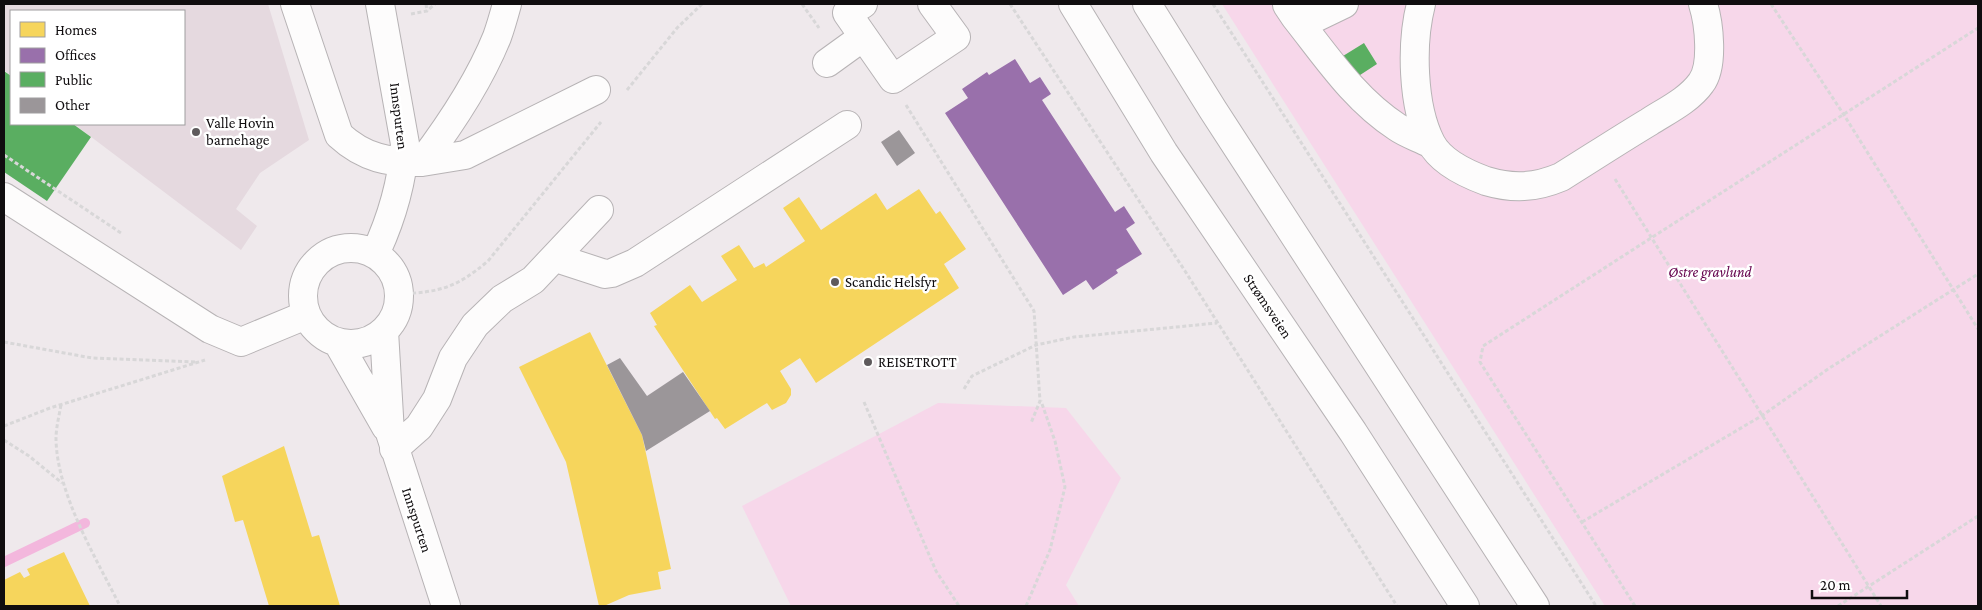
<svg xmlns="http://www.w3.org/2000/svg" width="1982" height="610" viewBox="0 0 1982 610" font-family="'Crimson Pro',serif">
<rect width="100%" height="100%" fill="#efe9ec"/>
<path fill="#e5d9df" d="M4,4H268L309,140L260,173L236,209L257,226L241,250L74,124H184V11H11V76L4,70Z"/>
<path fill="#f7d7ea" d="M1222,4H1978V606H1605Z
M938,403L1066,408L1121,478L1066,585L1079,606H791L742,506Z"/>
<path fill="#f6d55c" d="M919,189L936,214L940,211L966,249L944,264L959,288L816,383L800,358L780,371L791,389V395L786,403L772,410L767,403L725,429L717,418L715,419L654,326L657,325L650,313L690,285L702,302L737,280L721,256L739,245L754,268L764,263L766,267L805,241L783,208L799,197L821,230L876,193L887,210Z
M590,332L642,435L671,569L658,572L661,589L629,595L604,606H599L566,462L519,367Z
M284,446L312,537L319,535L340,606H269L243,520L235,522L222,476Z
M64,552L90,606H4V580L20,572L24,578L30,575L27,569Z"/>
<path fill="#9970ab" d="M1015,59L1030,83L1040,77L1051,94L1042,100L1115,212L1124,206L1135,223L1126,229L1142,254L1116,270L1118,273L1093,290L1086,280L1063,295L945,113L968,98L962,89L987,72L989,75Z"/>
<path fill="#5aae61" d="M1364,43L1377,64L1357,77L1343,56Z
M4,71L11,76V124H73L91,137L47,201L4,172Z"/>
<g fill="none" stroke-linecap="round" stroke-linejoin="round">
<path stroke="#f3b7dd" stroke-width="10" d="M4,562L85,523"/>
</g>
<path fill="#9b9699" d="M899,130L915,153L897,166L881,142Z
M620,358L647,396L683,372L710,411L646,451L642,435L607,365Z"/>
<g fill="none" stroke-linecap="round" stroke-linejoin="round">
<g stroke="#b7b3b5" stroke-width="30">
<path id="minor" d="M295,4L339,135C364,158 389,163 422,162C450,125 480,79 497,37C501,26 504,15 507,4
M863,4L847,13L893,79L956,37L932,4
M1421,4C1411,43 1412,106 1431,143C1441,162 1467,174 1486,181C1513,189 1535,188 1561,177C1590,159 1619,140 1649,122C1666,111 1689,100 1701,83C1714,66 1709,23 1703,4
M1287,5L1295,17L1315,18L1344,4
M1295,17C1326,56 1354,99 1397,127C1407,134 1420,138 1431,144
M827,63L863,37
M422,162L465,155L596,90
M4,197L210,329L241,342L306,315
M303 296a48 48 0 1 1 96 0a48 48 0 1 1-96 0Z
M375,254C392,218 402,183 405,144L380,4
M556,258L605,274L612,273L635,263L847,125
M384,331L390,433L446,606
M338,343L386,427
M394,449L419,427L437,399L453,358L475,325L502,299L533,280L599,210"/>
</g>
<g stroke="#b7b3b5" stroke-width="30">
<path id="highway" d="M1073,4L1164,153L1353,432L1465,606
M1147,4L1213,110L1535,606"/>
</g>
<path stroke="#d8d7d8" stroke-width="3" stroke-dasharray="4 2.5" stroke-linecap="butt" d="M426,4L427,11
M802,4L819,28
M1010,4L1185,271L1397,606
M1213,4L1596,606
M1771,4L1844,115L1978,329
M411,14L427,11L435,4
M627,90L677,28L702,4
M906,105L1034,311L1040,401L1031,423
M4,155L121,233
M1615,179L1881,606
M399,294C440,292 456,288 488,261L601,122
M4,342L92,358L196,362
M964,389L972,376L1036,345L1074,337L1217,323
M864,402L936,571L959,606
M61,405C59,416 56,428 56,439C57,494 96,558 120,606
M4,426L50,408L205,360
M4,440L29,456L62,483
M1582,522L1763,415L1828,369L1978,274
M1026,606L1050,550L1065,487L1055,441L1041,401
M1635,606L1480,362L1483,346L1978,28
M1838,606L1978,516"/>
<use href="#minor" stroke="#fdfcfc" stroke-width="28"/>
<use href="#highway" stroke="#fdfcfc" stroke-width="28"/>
</g>
<g fill="#5e5a5c" stroke="#fff" stroke-width="2">
<circle cx="196" cy="132" r="5"/>
<circle cx="835" cy="282" r="5"/>
<circle cx="868" cy="362" r="5"/>
</g>
<g text-anchor="middle" stroke-width="5" stroke-linejoin="round" paint-order="stroke">
<g font-size="15" fill="#100d0f" stroke="#fff">
<text transform="translate(399 116) rotate(83)" y="5">Innspurten</text>
<text transform="translate(1268 306) rotate(56)" y="5">Strømsveien</text>
<text transform="translate(417 520) rotate(72)" y="5">Innspurten</text>
</g>
<g font-size="15" fill="#100d0f" stroke="#fff" text-anchor="start">
<text x="206" y="128">Valle Hovin<tspan x="206" dy="17">barnehage</tspan></text>
<text x="845" y="287">Scandic Helsfyr</text>
<text x="878" y="367">REISETROTT</text>
</g>
<g font-size="15" font-style="italic" fill="#64004c" stroke="#fff">
<text x="1710" y="277">Østre gravlund</text>
</g>
</g>
<rect width="1982" height="610" fill="none" stroke="#100d0f" stroke-width="10"/>
<rect x="10" y="10" width="175" height="115" fill="#ffffff" stroke="#9f9e9f"/>
<rect x="20" y="22" width="25" height="15" fill="#f6d55c" stroke="#9f9e9f"/>
<text x="55" y="35" font-size="15" fill="#100d0f">Homes</text>
<rect x="20" y="48" width="25" height="15" fill="#9970ab" stroke="#9f9e9f"/>
<text x="55" y="60" font-size="15" fill="#100d0f">Offices</text>
<rect x="20" y="72" width="25" height="15" fill="#5aae61" stroke="#9f9e9f"/>
<text x="55" y="85" font-size="15" fill="#100d0f">Public</text>
<rect x="20" y="98" width="25" height="15" fill="#9b9699" stroke="#9f9e9f"/>
<text x="55" y="110" font-size="15" fill="#100d0f">Other</text>
<path d="M1812 590v8h95v-8" fill="none" stroke="#100d0f" stroke-width="2.5"/>
<text x="1820" y="590" font-size="15" fill="#100d0f" stroke="#ffffff" stroke-width="4" paint-order="stroke">20 m</text>
</svg>
